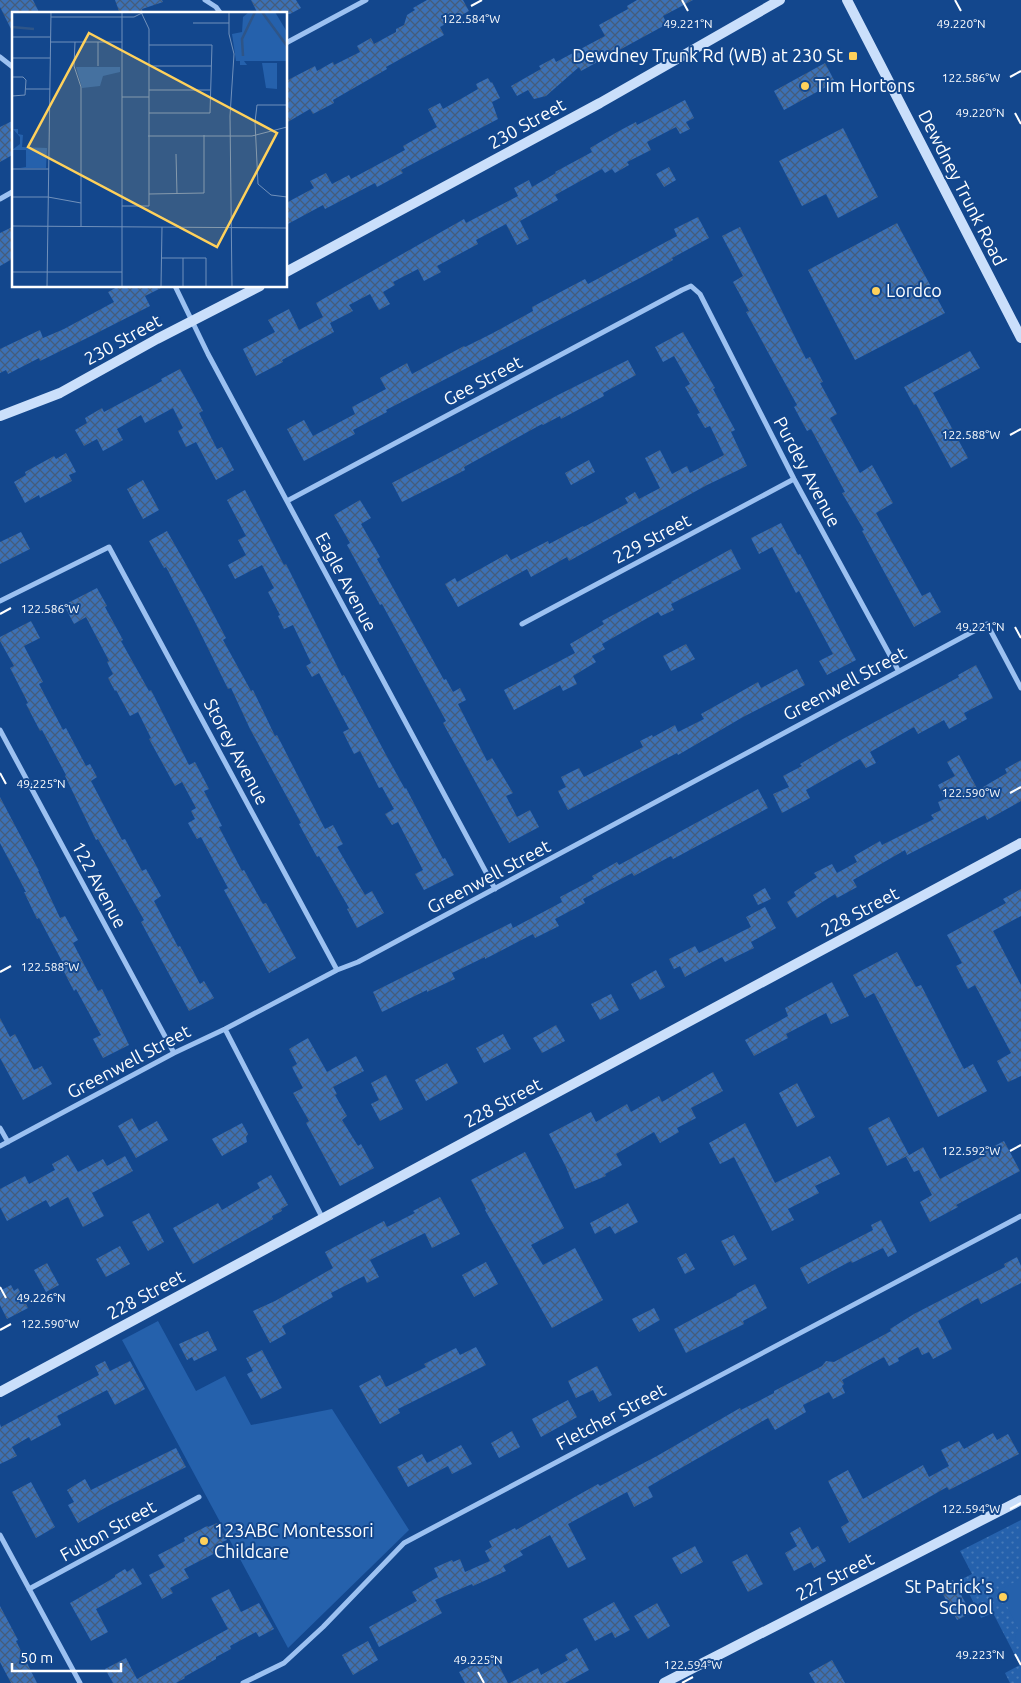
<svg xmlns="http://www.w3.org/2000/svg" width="1021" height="1683" viewBox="0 0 1021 1683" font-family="Ubuntu,sans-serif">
<defs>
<pattern id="grass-dots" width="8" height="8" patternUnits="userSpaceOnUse" patternTransform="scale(1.25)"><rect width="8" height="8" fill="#2561ac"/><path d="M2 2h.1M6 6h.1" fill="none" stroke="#4679b8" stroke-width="1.8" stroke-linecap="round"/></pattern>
<pattern id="building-cross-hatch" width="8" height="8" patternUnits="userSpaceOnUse" patternTransform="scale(1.25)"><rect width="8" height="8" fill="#3c71b6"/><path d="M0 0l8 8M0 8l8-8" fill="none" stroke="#455d7c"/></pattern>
</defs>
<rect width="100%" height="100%" fill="#13478d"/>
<path fill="url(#grass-dots)" d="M1021,1520V1683H1010L1005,1673L1020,1665L993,1613L981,1618L962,1579L972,1574L960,1551Z"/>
<path fill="#2561ac" d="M158,1321L196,1391L225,1376L251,1425L332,1409L409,1530L288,1648L122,1340Z
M1021,1579V1650L1015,1638L1018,1628L999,1590Z"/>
<path fill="url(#building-cross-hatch)" d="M0,0H33L40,14H14V35L0,7Z
M115,0H162L163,2L142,9L143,14H120Z
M251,0H296L301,8L290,14H258Z
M427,0H463L469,11L440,27L444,35L386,67L387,69L333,100L334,103L313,114L310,109L286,123V81L315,66L317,71L333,62L334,65L360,52L357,46L371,38L374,44L396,32V29L404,25L407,15L415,10L413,8Z
M637,0H693L663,16L667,24L581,71L579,67L546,96L534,99L528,90L517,96L511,86L541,69L539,66L554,58L556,62L605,36L599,25L628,9L627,6Z
M825,63L835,82L784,110L774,91Z
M488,78L491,83L492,82L500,98L492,102L498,119L401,170L403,173L377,187L375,183L325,209L323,205L286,225V203L314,188L310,181L326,173L332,184L349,175L351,179L405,150L403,146L437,127L428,109L440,103L443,109L466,96L478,89L476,84Z
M685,100L694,118L686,122L690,129L680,134L676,127L647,142L651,150L627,162L629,165L615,173L612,169L605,173L602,169L555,195L558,200L520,221L529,239L517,245L506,224L476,240L478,244L437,266L441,272L424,281L418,269L393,282L395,285L383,292L390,304L379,310L370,294L349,305L353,311L330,323L334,332L282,360L283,362L256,376L243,349L275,332L268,320L289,309L299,330L323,317L316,303L464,219L466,223L518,196L514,188L529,180L532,187L556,173L555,172L592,152L590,148L619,131L636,122L637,125Z
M14,120V154L0,162V127Z
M843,128L878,197L838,218L826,194L802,206L779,161Z
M669,167L676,180L664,187L656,174Z
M698,217L709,238L672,258L673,260L642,277L386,410L387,412L353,430L355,434L304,461L287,429L304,420L313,436L355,414L352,407L386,389L380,378L407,363L412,374L464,346L465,347L493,333L533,311L532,307L585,279L588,284L677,236L674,229Z
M897,223L945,313L855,360L808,270Z
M14,226V258L0,266V233Z
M740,227L806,359L810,357L823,382L820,383L837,414L830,418L860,473L872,465L893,503L876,513L922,596L930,592L941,612L914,627L862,531L864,530L842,493L845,492L811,429L807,431L794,407L797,405L746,312L749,311L733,282L743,276L722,236Z
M119,286H165L145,296L150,306L85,339L40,361L39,358L8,374L6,370L0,373V349L40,330L43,338L64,329L114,302L108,292Z
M683,332L715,388L713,389L735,430L731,432L747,466L707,485L569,561L567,557L531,577L527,569L458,607L445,584L455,578L457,582L507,554L511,560L548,541L549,544L583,526L584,527L628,503L625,498L635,492L639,499L660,488L645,458L660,450L672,474L687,466L690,473L724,455L710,426L705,428L697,414L700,413L685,387L690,384L674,356L663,362L655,347Z
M970,351L980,368L933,393L968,458L951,468L916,404L914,405L904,387Z
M628,360L636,375L603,393L604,396L561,419L560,416L543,425L542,424L464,467L465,470L402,502L392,483L558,395Z
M180,369L203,411L199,413L217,449L222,447L234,470L216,480L196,442L186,447L178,431L183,428L173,408L145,423L141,415L117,429L123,440L103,451L97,439L84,446L75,430L87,423L85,418L102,408L104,412L162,381L161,379Z
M66,453L76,472L69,475L72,481L40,498L39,495L25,503L14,482L26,475L25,472L54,456L56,459Z
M589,460L595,472L571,485L565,473Z
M143,480L159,510L143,519L127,489Z
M245,490L284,565L286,564L342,676L344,675L385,753L405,789L406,788L443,859L445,858L454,875L424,890L415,874L423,870L398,822L392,825L385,814L394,809L382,787L379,788L360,751L354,754L343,732L349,729L319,673L312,677L306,666L311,663L293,625L284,629L278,616L280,615L268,592L274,588L262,565L235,579L228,565L246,555L238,540L246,536L227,500Z
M360,500L371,518L361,524L380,557L377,559L444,680L446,679L453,692L460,688L466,700L458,704L487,761L492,758L513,793L506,796L517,817L530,810L539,827L509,843L443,723L446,721L424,681L382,604L380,605L347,545L350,543L334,515Z
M781,523L798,555L800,554L856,660L827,675L819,661L833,654L799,591L796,593L772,547L759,554L751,538Z
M167,531L205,598L226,638L223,640L251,691L253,690L275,736L277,735L325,829L333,825L343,844L337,847L365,895L372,891L384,913L357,928L347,909L349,908L319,856L317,857L299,824L301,823L250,729L231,688L228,689L196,624L166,567L164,568L149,541Z
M21,532L30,549L0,564V542Z
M731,549L741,569L671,604L674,610L661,616L658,612L602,644L605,649L592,656L596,662L573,676L577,684L563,691L560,685L514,710L504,690L575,653L570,644L604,624L602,621L672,583L671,582Z
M97,588L107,606L105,607L123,640L121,641L149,691L151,690L189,765L195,762L209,789L204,791L222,826L219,827L242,871L244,870L263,904L266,903L296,958L269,973L224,890L228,888L201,837L197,839L188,823L195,819L191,811L196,808L182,782L175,786L149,739L151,738L138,712L130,716L116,690L115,691L108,678L113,674L107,662L109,661L86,617L74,624L64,605Z
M31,621L40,638L24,646L43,682L39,684L63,730L66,728L86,766L90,764L97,777L91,781L122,840L125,839L142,871L146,869L161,896L154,901L178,947L180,946L200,984L204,981L214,998L189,1011L141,922L144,920L98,839L96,840L65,776L66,775L42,730L40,731L26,704L28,703L10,668L14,666L0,641V637Z
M686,644L695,659L671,671L663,656Z
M976,665L993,698L964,713L967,719L949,729L944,720L918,734L914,727L870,752L876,763L866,768L860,759L806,790L810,798L782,813L773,794L789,787L783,776L802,766L800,764L841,740L959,677L958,675Z
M797,669L805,685L743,717L678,755L677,753L568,810L558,791L566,787L561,777L579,768L584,777L643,747L640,741L652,735L653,737L675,725L678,732L704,719L701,714L758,682L761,688Z
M959,755L978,790L1007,773L1005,769L1021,760V801L987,820L985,815L907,855L905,850L853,880L857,887L837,898L835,894L797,918L787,902L796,896L794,892L817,877L814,873L832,864L837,873L857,862L854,856L880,841L882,845L934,819L931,815L941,810L938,802L945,799L938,785L955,776L947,762Z
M758,789L768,808L673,859L671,856L634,876L632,873L583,899L585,903L555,919L559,926L535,938L533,934L485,959V957L452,973L455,979L427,992V990L382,1012L373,992L511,923L513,928L562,902L560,897L594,879L592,876L617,862L619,865Z
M0,797L39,871H38L60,918L65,916L78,940L73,943L98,991L102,989L129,1045L103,1058L93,1039L101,1035L76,989L74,991L61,966L64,965L39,918L37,919L24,892H26L0,843Z
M765,888L771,899L758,905L753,895Z
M1021,889V916L993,931L1021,985V1076L1008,1082L997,1061L1011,1053L975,985L968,989L956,966L962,963L947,935L1006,903L1003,899Z
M765,907L776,928L751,942L754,948L725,962L722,957L685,977L680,966L674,969L669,959L695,946L699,953L751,927L746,917Z
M897,952L916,987L921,985L964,1069L973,1064L987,1091L938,1117L874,993L865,998L853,975Z
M656,970L665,987L640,1000L631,984Z
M832,982L849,1016L831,1024L826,1013L786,1034L788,1038L754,1056L745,1040L788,1016L785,1008Z
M611,994L619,1010L600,1020L591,1004Z
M0,1018L10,1037L15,1034L34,1070L42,1066L52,1084L23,1100L0,1058Z
M556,1025L565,1041L542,1053L533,1038Z
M503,1034L511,1049L484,1063L476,1048Z
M308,1038L327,1072L356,1056L364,1071L333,1087L337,1094L335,1095L347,1116L342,1120L358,1146L361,1144L374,1168L340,1186L306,1123L309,1121L293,1093L303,1088L292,1067L297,1064L289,1049Z
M447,1063L458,1083L426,1101L415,1080Z
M713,1072L723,1091L691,1108L696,1118L677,1128L679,1132L660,1143L654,1132L616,1154L622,1165L605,1174L606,1176L575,1189L566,1167L549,1134L591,1112L596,1122L627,1104L631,1112L659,1096L662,1102Z
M386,1075L403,1109L380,1121L371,1104L379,1100L371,1083Z
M797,1083L815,1117L797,1127L779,1093Z
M889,1117L909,1155L887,1166L868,1128Z
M132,1118L139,1131L157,1121L168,1140L136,1158L118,1126Z
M242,1123L248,1134L246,1137L247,1142L222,1156L212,1139Z
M745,1123L775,1183L830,1156L840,1174L815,1186L819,1193L788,1209L794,1220L772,1231L734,1157L720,1164L709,1143Z
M1004,1141L1020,1171L956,1205L958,1207L930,1222L920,1202L932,1195L919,1170L914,1172L906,1157L923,1147L940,1179L983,1156L981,1153Z
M525,1152L564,1228L531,1245L543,1265L575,1248L603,1300L552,1328L485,1210L486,1209L471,1180Z
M68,1155L78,1172L103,1159L107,1166L125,1156L133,1171L92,1193L104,1216L83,1227L68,1197L50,1207L46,1200L7,1221L0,1207V1189L25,1176L29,1184L55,1170L52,1164Z
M271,1175L288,1205L281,1209L282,1211L272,1216L273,1219L193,1264L173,1228L218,1203L222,1210L260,1188L257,1183Z
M440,1197L460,1234L432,1248L425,1233L370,1260L379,1277L367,1283L364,1276L331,1293L333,1297L282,1326L286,1334L270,1343L253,1311L275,1301L333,1268L325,1252L384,1221L387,1227L415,1213L413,1211Z
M628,1203L638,1222L615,1234L610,1226L595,1234L590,1223Z
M149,1213L164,1242L148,1251L132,1222Z
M881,1220L897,1252L888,1257L883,1248L852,1263L851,1261L808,1284L800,1268L873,1230L871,1225Z
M734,1235L747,1259L734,1266L721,1241Z
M120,1246L130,1264L106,1277L96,1259Z
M686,1253L695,1269L685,1274L677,1258Z
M1017,1257L1021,1266V1283L981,1304L978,1298L938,1321L952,1349L933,1359L929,1352L922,1355L918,1347L898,1358L899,1361L889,1366L884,1357L842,1380L844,1384L842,1386L845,1393L833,1399L829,1392L803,1405L806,1412L775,1430L768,1418L648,1487L653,1497L634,1507L627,1492L568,1524L586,1559L568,1568L550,1535L520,1551L523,1555L503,1566L506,1571L473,1586L472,1584L435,1600L442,1613L379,1647L369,1627L417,1601L412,1592L438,1577L434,1568L452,1560L453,1562L460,1559L465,1572L490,1561L485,1551L492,1547L489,1541L515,1528L516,1530L598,1484L600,1486L657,1456L740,1408L741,1410L774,1393V1391L822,1366L826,1361L834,1362L891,1331L890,1329L914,1314L1005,1267L1004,1264Z
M486,1262L498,1284L474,1297L462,1275Z
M47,1263L59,1285L46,1292L34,1270Z
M755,1284L767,1308L743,1321L744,1324L686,1353L674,1329L737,1295L736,1294Z
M11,1285L14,1291L18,1288L28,1308L7,1319L0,1305V1291Z
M654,1308L660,1320L639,1332L632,1319Z
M208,1331L217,1350L194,1361L192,1357L187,1360L179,1344Z
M476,1347L486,1365L398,1409L400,1413L380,1424L359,1386L380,1375L386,1387L426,1367L424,1364L456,1348L460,1355Z
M262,1350L282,1388L261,1399L247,1374L253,1371L246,1358Z
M105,1361L110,1371L130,1361L145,1389L115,1405L107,1390L57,1416L61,1425L31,1441L29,1437L12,1447L17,1456L0,1464V1424L1,1427L99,1375L95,1366Z
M597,1366L612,1395L599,1402L593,1390L576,1398L568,1381Z
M568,1400L577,1417L541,1437L532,1419Z
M512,1431L520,1447L499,1458L491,1443Z
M993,1433L997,1440L1008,1434L1019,1454L949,1490L947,1487L849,1543L841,1527L849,1522L828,1481L848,1470L863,1499L923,1465L929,1477L949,1466L941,1450L959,1441L964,1449Z
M461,1445L472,1464L452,1474L448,1466L408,1487L397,1467L422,1454L427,1463Z
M176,1448L186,1467L110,1505L78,1523L68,1505L74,1502L67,1490L85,1479L91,1490Z
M31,1482L55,1527L36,1538L12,1492Z
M217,1523L227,1540L222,1542L225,1548L184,1569L189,1578L170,1588L173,1593L162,1599L149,1575L165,1567L158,1555L185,1541L184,1538L207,1526L208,1527Z
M800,1527L812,1550L818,1546L826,1561L814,1568L811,1562L794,1571L785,1553L797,1546L790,1533Z
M695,1546L703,1562L681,1574L672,1558Z
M747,1554L763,1584L748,1592L732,1562Z
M133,1568L142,1584L96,1609L108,1632L91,1641L70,1603L105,1583L115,1577V1575L125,1569L127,1572Z
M953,1580L971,1613L957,1620L939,1587Z
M229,1589L241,1612L259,1603L274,1629L259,1637L256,1632L230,1646L231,1649L216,1657V1659L184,1677L185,1678L176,1683H113L105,1669L126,1658L137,1679L228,1629L211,1598Z
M614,1602L630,1630L615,1638L612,1632L595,1641L583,1619Z
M657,1603L670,1626L648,1639L634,1616Z
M0,1606L18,1640L16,1641L37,1683H11L0,1662Z
M368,1641L378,1660L353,1675L342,1655Z
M577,1648L589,1670L565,1683H510L538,1668L541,1675L568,1660L565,1655Z
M493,1654L508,1683H465L459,1672Z
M832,1660L845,1683H815L809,1673Z"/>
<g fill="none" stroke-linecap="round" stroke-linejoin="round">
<path stroke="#9cc1f1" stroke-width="5" d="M205,0L216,7L221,14
M286,43L366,0
M0,57L14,68
M0,199L14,191
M175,286L208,354L495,889
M287,501L682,290L691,286L700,294L794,479L898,670
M0,601L109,547L337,970
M522,624L794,479
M0,730L174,1053
M225,1029L323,1219
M0,1128L8,1142
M0,1146L174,1053L225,1029L337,970L358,962L987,624L1021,688
M0,1535L80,1683
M29,1589L199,1497
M243,1683L284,1663L323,1627L404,1543L1021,1216"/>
<path stroke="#cadffb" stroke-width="10" d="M847,0L1021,338
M286,272L600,103L780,0
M0,416L60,393L157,339L260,286
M0,1392L1021,843
M664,1683L1021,1500"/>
</g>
<path fill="none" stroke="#fff" stroke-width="2" d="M682,0L688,11M955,0L961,11M471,6L482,0M1010,77L1021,71M1015,113L1021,124M1010,435L1021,429M0,614L11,608M1015,627L1021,638M0,773L6,784M1010,793L1021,787M0,972L11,966M1010,1151L1021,1145M0,1287L6,1298M0,1330L11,1324M1010,1509L1021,1503M1015,1654L1021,1665M478,1672L484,1683M682,1683L693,1677"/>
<g fill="#ffd15b" stroke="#13478d" stroke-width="2">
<rect x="848" y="51" width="10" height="10" rx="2.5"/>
<circle cx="805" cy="86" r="5"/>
<circle cx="876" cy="291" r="5"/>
<circle cx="204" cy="1541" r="5"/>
<circle cx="1003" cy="1597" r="5"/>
</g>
<g text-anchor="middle" stroke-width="4" stroke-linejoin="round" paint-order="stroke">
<g font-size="18" fill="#fff" stroke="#13478d" text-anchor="start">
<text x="843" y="62" text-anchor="end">Dewdney Trunk Rd (WB) at 230 St</text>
<text x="815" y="92">Tim Hortons</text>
<text x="886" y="297">Lordco</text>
<text x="214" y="1537">123ABC Montessori<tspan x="214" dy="21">Childcare</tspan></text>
<text x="993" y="1593" text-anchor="end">St Patrick's<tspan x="993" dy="21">School</tspan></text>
</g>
<g font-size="18" fill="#fff" stroke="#13478d">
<text transform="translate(527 124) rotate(-29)" y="6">230 Street</text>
<text transform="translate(962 188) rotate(63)" y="6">Dewdney Trunk Road</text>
<text transform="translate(123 340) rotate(-29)" y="6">230 Street</text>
<text transform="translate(483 381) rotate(-28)" y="6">Gee Street</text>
<text transform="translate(807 472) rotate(62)" y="6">Purdey Avenue</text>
<text transform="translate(652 539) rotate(-28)" y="6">229 Street</text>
<text transform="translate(346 582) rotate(62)" y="6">Eagle Avenue</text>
<text transform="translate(845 684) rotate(-28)" y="6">Greenwell Street</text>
<text transform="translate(236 752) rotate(62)" y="6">Storey Avenue</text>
<text transform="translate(489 877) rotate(-28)" y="6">Greenwell Street</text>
<text transform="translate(99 885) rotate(62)" y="6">122 Avenue</text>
<text transform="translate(860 912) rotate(-28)" y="6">228 Street</text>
<text transform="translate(129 1062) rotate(-28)" y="6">Greenwell Street</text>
<text transform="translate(503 1103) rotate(-28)" y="6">228 Street</text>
<text transform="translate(146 1295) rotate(-28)" y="6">228 Street</text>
<text transform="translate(611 1417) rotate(-28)" y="6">Fletcher Street</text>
<text transform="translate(108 1531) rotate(-29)" y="6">Fulton Street</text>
<text transform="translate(835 1577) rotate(-27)" y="6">227 Street</text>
</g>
</g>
<g transform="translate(12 12)">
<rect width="275" height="275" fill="#13478d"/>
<path d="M1,117H6V122L11,123L10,135L35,136L34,156H8L14,155V138H0L8,132V125Z" fill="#2561ac"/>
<path d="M237,0H263L275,20V49H232L235,53H228V49H224L220,22L230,20L231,5ZM250,51H265V77L254,76ZM64,55H108V60L91,64L88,74L70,76ZM15,143L33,144V156L14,155Z" fill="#2561ac"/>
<path fill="none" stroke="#2e5588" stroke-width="2.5" d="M250,0L275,34M0,15L22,17M231,44L230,27L243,0"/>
<path fill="none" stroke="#7191bb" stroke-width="1" d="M217,0V22L222,42L218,104L220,275M39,5H122L132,0M181,11H217M0,25H38M38,30H110M63,30L62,54L69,75V215M86,30V54M137,33H200L198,101H137M0,46H38M137,54H199M0,65H11L14,68L13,83L0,84M14,77H38M137,78H198M110,85H137M275,93H245L243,110L246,172L259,183L275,185M136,124H240L275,115M164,142L165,182M0,157H37M137,182L192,181V123M0,185H36M36,185L69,191M110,194H137V17L129,0M0,214L275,216M149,246H194V275M0,260H110M35,275L39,0M110,275V0M149,275L150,215M171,275V246"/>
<path fill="#ffd15b" fill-opacity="0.15" stroke="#ffd15b" stroke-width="2.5" d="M77,21L265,121L205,235L16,135Z"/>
<rect width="275" height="275" fill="none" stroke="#fff" stroke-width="2.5"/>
</g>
<g font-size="12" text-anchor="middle" fill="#fff" stroke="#13478d" stroke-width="4" stroke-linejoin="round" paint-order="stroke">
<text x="471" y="23">122.584°W</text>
<text x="688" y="28">49.221°N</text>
<text x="961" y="28">49.220°N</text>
<text x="971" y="82">122.586°W</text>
<text x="980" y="117">49.220°N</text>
<text x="971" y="439">122.588°W</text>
<text x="50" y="613">122.586°W</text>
<text x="980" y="631">49.221°N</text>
<text x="41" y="788">49.225°N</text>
<text x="971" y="797">122.590°W</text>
<text x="50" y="971">122.588°W</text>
<text x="971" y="1155">122.592°W</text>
<text x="41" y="1302">49.226°N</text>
<text x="50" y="1328">122.590°W</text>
<text x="971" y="1513">122.594°W</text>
<text x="980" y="1659">49.223°N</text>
<text x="478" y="1664">49.225°N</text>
<text x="693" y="1669">122.594°W</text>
</g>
<path d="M12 1663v8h109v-8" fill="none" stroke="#ffffff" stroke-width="2.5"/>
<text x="20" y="1663" font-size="15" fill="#ffffff" stroke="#13478d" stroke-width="4" paint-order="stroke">50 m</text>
</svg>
